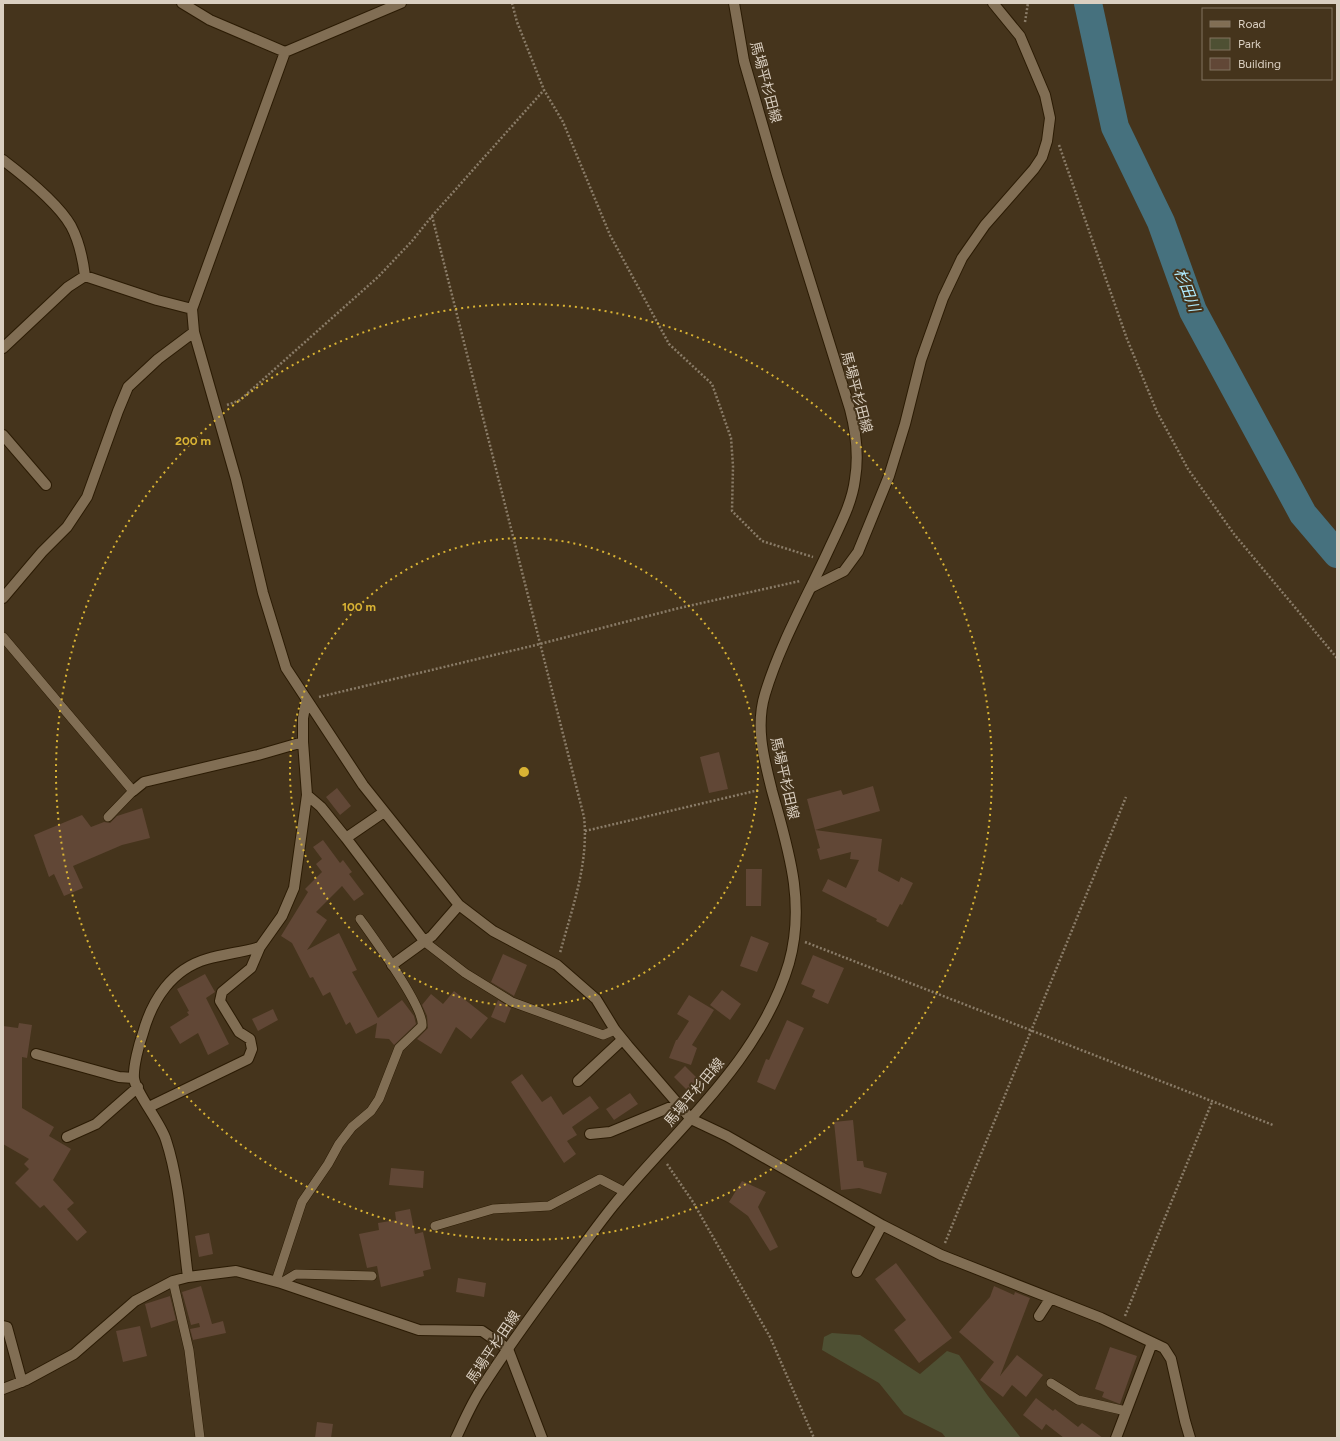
<svg xmlns="http://www.w3.org/2000/svg" width="1340" height="1441" viewBox="0 0 1340 1441" font-family="Figtree,'Noto Sans JP',sans-serif">
<rect width="100%" height="100%" fill="#45341c"/>
<path fill="#4e5033" d="M832,1333L860,1335L920,1374L947,1351L959,1355L988,1396L1021,1438H946L942,1433L904,1414L879,1383L822,1350L824,1337Z"/>
<g fill="none" stroke-linecap="round" stroke-linejoin="round">
<path stroke="#46717e" stroke-width="28" d="M1088,3L1115,127L1161,222L1193,311L1303,514L1337,554"/>
</g>
<path fill="#614736" d="M719,752L728,789L709,793L700,757Z
M873,786L880,811L815,830L807,799L841,790L843,795Z
M337,788L351,806L340,815L326,797Z
M142,808L150,838L122,845L73,866L83,888L64,896L54,874L49,877L34,835L82,815L91,827L104,822L110,823L117,816Z
M815,830L882,839L878,871L899,882L901,877L913,883L902,905L900,904L888,927L876,921L877,919L822,891L828,879L846,888L859,860L850,859L851,852L820,860L817,849L820,848Z
M323,840L340,863L343,860L352,872L349,874L364,894L354,901L342,886L316,912L327,920L307,950L339,933L357,970L352,972L378,1018L402,1000L414,1016L416,1024L394,1045L389,1039L375,1038L377,1023L356,1034L350,1022L346,1025L330,992L323,996L313,977L310,978L292,943L281,936L308,892L305,889L322,872L316,864L322,859L313,847Z
M746,869H762L761,906H746Z
M751,936L769,943L757,972L740,966Z
M503,954L527,965L514,996L491,982Z
M813,955L844,968L828,1004L812,997L815,990L801,984Z
M205,974L215,992L206,998L229,1044L208,1055L198,1033L180,1044L170,1027L189,1015L187,1012L189,1011L177,989Z
M722,990L741,1004L730,1020L710,1005Z
M454,991L488,1018L471,1039L456,1027L441,1054L417,1039L428,1028L427,1016L422,1005L431,994L443,1004Z
M689,995L714,1010L692,1045L697,1048L691,1065L669,1058L676,1040H677L689,1021L677,1014Z
M498,1000L511,1008L505,1023L491,1017Z
M273,1009L278,1020L258,1031L252,1019Z
M787,1020L804,1028L775,1090L757,1082L766,1059L769,1060Z
M19,1023L32,1025L27,1058L22,1057V1108L54,1127L49,1136L71,1149L53,1180L74,1203L67,1209L87,1232L77,1241L44,1205L40,1208L15,1183L29,1169L24,1164L29,1159L3,1144V1026L18,1028Z
M685,1066L699,1080L688,1091L674,1077Z
M522,1074L542,1102L551,1096L563,1115L590,1096L599,1108L572,1127L577,1135L567,1141L576,1154L564,1163L511,1082Z
M630,1093L638,1104L614,1120L606,1109Z
M853,1120L857,1161H863L864,1167L887,1173L881,1194L859,1188L841,1190L834,1122Z
M391,1168L424,1171L423,1188L389,1185Z
M742,1181L766,1192L758,1207L778,1247L770,1251L748,1216L729,1202Z
M410,1209L415,1234L423,1232L431,1269L423,1271L424,1276L381,1287L377,1266L367,1268L359,1234L379,1230L378,1223L396,1220L395,1212Z
M209,1233L213,1254L199,1257L195,1236Z
M896,1263L952,1338L919,1363L894,1330L906,1320L875,1279Z
M458,1278L486,1283L484,1297L456,1292Z
M201,1286L212,1324L223,1321L226,1333L193,1340L190,1329L200,1327L199,1323L191,1325L182,1292Z
M994,1286L1014,1295L1015,1292L1030,1298L1000,1376L1017,1355L1043,1375L1026,1397L1012,1385L1003,1397L980,1380L994,1362L959,1332L990,1297Z
M170,1296L176,1320L151,1328L145,1304Z
M140,1326L147,1356L123,1362L116,1331Z
M1110,1347L1137,1356L1120,1404L1102,1397L1104,1392L1095,1389Z
M1036,1398L1053,1411L1055,1409L1078,1427L1082,1423L1103,1438H1064L1046,1424L1042,1430L1023,1415Z
M317,1422L333,1424L331,1438H315Z"/>
<g fill="none" stroke-linecap="round" stroke-linejoin="round">
<g stroke="#2b1b04" stroke-width="10">
<path id="service" d="M3,637L133,791L108,817
M425,942L465,973L512,1002L603,1035L615,1030
M435,1226L493,1209L549,1206L600,1179L625,1192
M173,1281L189,1350L200,1438
M276,1281L302,1202L328,1164L339,1144L352,1127L371,1111L379,1099L399,1048L422,1026C425,1008 372,936 360,919
M281,1283L296,1274L372,1276
M1051,1383L1078,1400L1126,1411"/>
</g>
<g stroke="#2b1b04" stroke-width="12">
<path id="minor" d="M182,3L210,20L285,52
M401,3L285,52L192,309L194,332L236,479L263,593L286,668L363,785L459,905L493,931L557,965L596,999L615,1030L628,1046L691,1119L727,1136L882,1225L941,1255L1101,1318L1164,1348L1171,1359L1185,1421L1190,1438
M3,160C24,176 58,203 71,226C79,241 83,260 85,276L157,300L192,309
M3,348L68,287L85,276
M3,435L46,485
M812,587L844,571L858,552L889,476L905,424L921,360L943,298L962,258L985,225L1034,169L1042,157L1047,141L1050,118L1045,95L1020,36L993,3
M3,598L42,552L67,527L87,497L118,411L128,387L158,359L194,332
M133,791L144,782L258,755L303,742
M307,795L321,807L346,838L425,942
M346,838L384,812
M392,965L432,936L459,905
M36,1054L119,1077L134,1078
M578,1081L622,1040
M149,1107L248,1059L252,1049L250,1039L239,1032L220,1001L222,992L251,968L260,947
M590,1134L610,1132L678,1104
M67,1137L96,1124L138,1087
M857,1272L882,1225
M188,1277L236,1271L281,1283L419,1330L482,1331L508,1349L542,1438
M1039,1316L1050,1299
M3,1326L7,1327L22,1382
M3,1389L26,1380L74,1354L135,1301L173,1281L188,1277C182,1232 180,1183 166,1140C161,1123 135,1092 134,1078C133,1067 139,1044 143,1033C152,1000 172,969 207,959C224,954 243,952 260,947L282,916L294,888L307,795L303,742V718L306,702
M1116,1438L1152,1343"/>
</g>
<g stroke="#2b1b04" stroke-width="12">
<path id="secondary" d="M456,1438C464,1421 472,1402 483,1386C509,1345 538,1306 567,1267C582,1247 597,1226 613,1206C676,1129 760,1061 789,963C806,902 788,849 772,791C764,759 755,727 765,694C780,644 807,597 829,549C839,527 852,504 855,479C859,455 856,432 850,409L777,175L744,61L734,3"/>
</g>
<path stroke="#8a7c68" stroke-width="2.5" stroke-dasharray="2 2" stroke-linecap="butt" d="M512,3L517,22L544,90L563,122L610,235L669,344L712,384L731,438L733,466L732,511L762,541L813,557
M1025,22L1028,3
M1059,145L1127,339L1157,412L1188,469L1234,534L1337,658
M432,216L584,817C589,864 572,908 560,953
M227,405L240,400L378,277L412,241L432,216L544,90
M319,697L540,644L675,609L800,581
M585,831L759,790
M805,942L1273,1125
M667,1164L693,1202L770,1337L814,1438
M945,1243L1126,797
M1125,1316L1212,1102"/>
<use href="#service" stroke="#816e54" stroke-width="9"/>
<use href="#minor" stroke="#816e54" stroke-width="10"/>
<use href="#secondary" stroke="#816e54" stroke-width="10"/>
</g>
<g fill="none" stroke="#d9b334" stroke-width="2" stroke-dasharray="2 4">
<circle cx="524" cy="772" r="234"/>
<circle cx="524" cy="772" r="468"/>
</g>
<g text-anchor="middle" stroke-width="4" stroke-linejoin="round" paint-order="stroke">
<g font-size="14" fill="#dacfc1" stroke="#45341c">
<text transform="translate(766 82) rotate(75)" y="5">馬場平杉田線</text>
<text transform="translate(857 392) rotate(75)" y="5">馬場平杉田線</text>
<text transform="translate(785 778) rotate(77)" y="5">馬場平杉田線</text>
<text transform="translate(694 1092) rotate(-50)" y="5">馬場平杉田線</text>
<text transform="translate(493 1347) rotate(-56)" y="5">馬場平杉田線</text>
</g>
<g font-size="15" font-style="italic" fill="#afeafd" stroke="#45341c">
<text transform="translate(1187 290) rotate(69)" y="5">杉田川</text>
</g>
</g>
<circle cx="524" cy="772" r="6" fill="#d9b334" stroke="#45341c" stroke-width="2"/>
<g font-size="12" text-anchor="middle" font-weight="bold" fill="#d9b334" stroke="#45341c" stroke-width="4" stroke-linejoin="round" paint-order="stroke">
<text x="193" y="445">200 m</text>
<text x="359" y="611">100 m</text>
</g>
<rect width="1340" height="1441" fill="none" stroke="#dacfc1" stroke-width="8"/>
<rect x="1202" y="8" width="130" height="72" fill="#45341c" stroke="#81725e"/>
<rect x="1210" y="21" width="20" height="6" fill="#816e54" stroke="#81725e"/>
<text x="1238" y="28" font-size="12" fill="#dacfc1">Road</text>
<rect x="1210" y="38" width="20" height="12" fill="#4e5033" stroke="#81725e"/>
<text x="1238" y="48" font-size="12" fill="#dacfc1">Park</text>
<rect x="1210" y="58" width="20" height="12" fill="#614736" stroke="#81725e"/>
<text x="1238" y="68" font-size="12" fill="#dacfc1">Building</text>
</svg>
